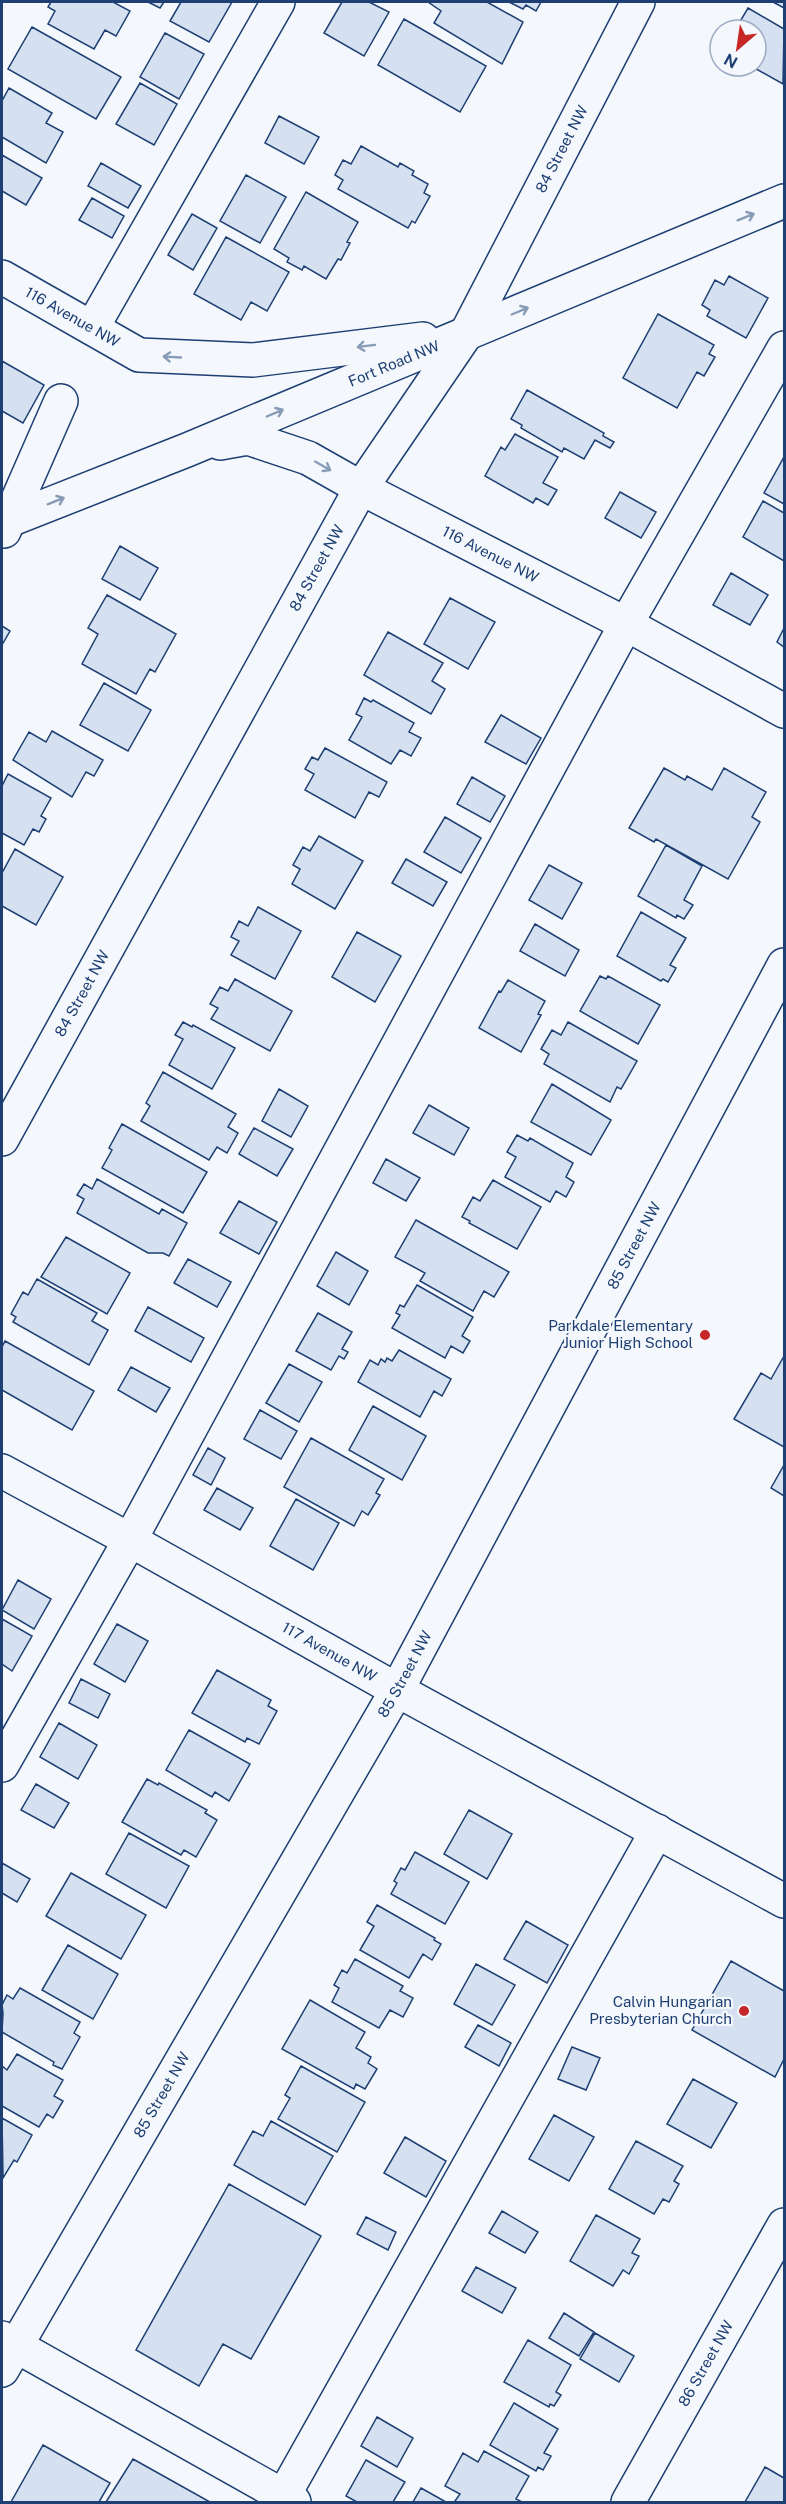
<svg xmlns="http://www.w3.org/2000/svg" width="786" height="2504" viewBox="0 0 786 2504" font-family="'Public Sans',sans-serif">
<rect width="100%" height="100%" fill="#f4f7fb"/>
<path fill="#d5e0f0" stroke="#1d3f73" stroke-width="1.5" d="M51,2H113L130,11L116,36L105,30L94,49L48,24L55,11L48,7Z
M148,2H164L160,8Z
M181,2H232L209,42L170,21Z
M342,2H369L389,12L364,56L324,33Z
M428,2H487L523,22L502,64L434,23L441,11Z
M509,2H541L536,11L526,5L523,9Z
M773,2H784V8Z
M748,8L784,29L783,84L751,66H756V30H735Z
M404,19L486,66L460,112L378,65Z
M32,27L121,77L96,119L8,69Z
M165,33L204,54L179,99L140,77Z
M140,83L177,104L154,145L116,124Z
M9,88L52,113L46,123L63,132L46,163L2,137V101Z
M279,116L319,137L304,164L265,143Z
M361,146L398,167L400,163L414,171L412,175L428,184L424,193L430,196L415,223L412,221L408,228L338,189L343,180L335,175L343,160L351,164Z
M2,155L42,178L26,205L2,191Z
M101,163L141,186L128,208L88,186Z
M246,175L286,197L260,243L220,221Z
M306,192L358,222L347,242L350,243L341,260L338,259L326,279L304,266L302,270L287,262L289,258L274,249Z
M92,198L124,216L112,238L79,220Z
M192,214L217,228L193,270L168,255Z
M226,237L289,272L267,311L251,302L241,320L194,294Z
M729,276L768,298L746,338L707,316L710,310L702,305L715,280L724,285Z
M658,314L714,345L709,354L715,357L704,376L697,372L677,408L623,378Z
M2,361L44,385L23,423L2,411Z
M527,390L604,433L603,436L614,442L610,448L595,440L584,459L564,448L562,452L521,428L522,425L511,419Z
M515,434L558,457L543,483L557,490L548,505L536,498L533,503L485,476L501,447L505,450Z
M784,457V504L764,493Z
M620,492L656,512L641,538L605,518Z
M763,501L784,513V561L743,537Z
M120,546L158,568L140,600L102,579Z
M731,573L768,595L750,625L713,605Z
M107,595L176,634L155,672L150,669L136,694L82,664L98,634L88,628Z
M450,598L495,622L468,669L424,644Z
M2,626L10,631L2,645Z
M784,628V647L777,642Z
M388,632L443,663L432,681L445,689L431,714L364,675Z
M104,683L151,710L128,751L80,725Z
M364,698L371,702L373,700L414,723L409,732L421,738L411,756L400,750L391,764L349,740L362,717L356,714Z
M501,715L541,738L526,764L485,742Z
M52,731L103,760L94,776L86,772L72,797L13,760L29,732L46,742Z
M325,748L387,782L379,797L369,792L355,818L305,790L314,774L305,769L312,757L318,760Z
M664,768L685,780L687,776L712,790L724,768L766,792L752,817L760,822L728,879L656,839L654,842L629,828Z
M8,774L51,798L41,816L46,819L39,832L33,829L24,845L2,833V786Z
M472,777L505,796L490,822L457,804Z
M445,817L481,838L461,873L424,852Z
M319,836L363,861L335,909L292,884L300,869L293,865L303,847L310,851Z
M666,845L702,866L684,900L693,905L684,919L677,915L676,918L638,896Z
M15,849L63,877L36,925L2,906V873Z
M406,859L447,882L433,906L392,883Z
M549,865L582,883L562,919L529,900Z
M258,907L301,931L275,979L231,955L239,941L231,937L239,921L248,926Z
M641,912L686,938L670,965L676,968L668,982L663,979L661,981L617,956Z
M535,924L579,950L565,976L520,951Z
M357,932L401,956L375,1002L332,977Z
M600,976L606,979L608,976L660,1005L638,1044L580,1011Z
M235,979L292,1011L270,1051L211,1019L218,1008L210,1004L220,987L228,991Z
M508,980L545,1001L538,1014L541,1015L521,1052L479,1028L499,991L501,992Z
M183,1022L192,1027L193,1025L235,1048L212,1089L169,1065L183,1039L175,1035Z
M568,1022L637,1061L621,1089L617,1087L610,1102L544,1064L549,1054L541,1049L552,1030L561,1035Z
M163,1072L236,1114L228,1127L238,1133L227,1153L217,1147L209,1160L141,1121L150,1106L146,1103Z
M552,1084L611,1120L591,1155L531,1122Z
M279,1089L308,1106L291,1137L262,1121Z
M429,1105L469,1128L454,1155L413,1133Z
M122,1124L207,1172L183,1213L102,1168L112,1150L109,1148Z
M254,1128L293,1149L277,1176L239,1154Z
M517,1135L528,1141L530,1138L573,1163L566,1177L574,1182L566,1197L556,1191L550,1202L505,1177L516,1157L507,1152Z
M386,1159L420,1178L406,1201L373,1183Z
M97,1179L159,1214L162,1209L187,1223L169,1256L163,1253H148L77,1213L84,1199L77,1195L84,1184L92,1189Z
M493,1180L541,1207L517,1249L469,1223L470,1221L462,1217L473,1197L480,1201Z
M239,1201L277,1222L259,1254L220,1233Z
M416,1220L509,1272L494,1297L484,1291L473,1311L420,1281L425,1273L395,1257Z
M66,1237L130,1273L107,1314L41,1277Z
M336,1252L368,1271L349,1305L317,1286Z
M188,1259L231,1282L217,1307L174,1283Z
M37,1279L97,1313L92,1321L108,1330L89,1365L13,1322L16,1317L11,1314L23,1292L28,1295Z
M417,1285L473,1317L462,1336L470,1341L463,1353L451,1346L445,1358L392,1328L400,1315L396,1313L400,1305L404,1307Z
M148,1307L204,1338L191,1362L135,1331Z
M318,1313L352,1332L342,1349L348,1352L344,1359L339,1356L331,1370L296,1351Z
M5,1341L94,1391L72,1430L2,1390V1347Z
M399,1350L451,1379L442,1396L434,1391L420,1417L358,1382L370,1360L378,1365L381,1359L385,1362L387,1358L392,1361Z
M784,1356V1447L734,1419L761,1373L771,1379Z
M289,1364L322,1382L299,1422L266,1403Z
M131,1367L170,1388L156,1412L118,1390Z
M373,1406L426,1436L402,1480L349,1450Z
M260,1410L297,1431L281,1459L244,1439Z
M311,1438L384,1479L376,1493L380,1495L368,1515L362,1511L354,1526L284,1487Z
M208,1448L225,1458L211,1485L193,1475Z
M784,1465V1496L771,1488Z
M217,1488L253,1508L240,1530L204,1510Z
M296,1499L339,1523L313,1570L270,1546Z
M18,1580L51,1599L34,1629L2,1610Z
M2,1619L32,1636L12,1671L2,1664Z
M117,1624L148,1641L125,1682L94,1664Z
M217,1670L271,1700L268,1706L277,1711L259,1744L247,1738L245,1742L192,1713Z
M81,1679L110,1694L98,1718L69,1703Z
M59,1723L97,1745L78,1779L40,1757Z
M189,1730L250,1764L229,1801L215,1792L212,1797L166,1770Z
M147,1779L158,1785L159,1783L207,1810L205,1813L217,1820L196,1857L184,1850L181,1855L122,1822Z
M36,1784L69,1803L54,1828L21,1810Z
M469,1810L512,1834L487,1879L444,1854Z
M129,1833L189,1866L166,1908L106,1874Z
M415,1852L469,1882L445,1924L391,1894L397,1883L394,1881L401,1868L405,1870Z
M2,1863L30,1879L17,1902L2,1893Z
M71,1873L146,1915L121,1959L46,1916Z
M377,1905L435,1938L434,1940L441,1944L432,1960L423,1954L409,1978L360,1950L374,1926L367,1922Z
M526,1921L568,1945L547,1983L504,1959Z
M68,1945L118,1974L93,2019L42,1990Z
M355,1959L403,1986L400,1991L413,1998L403,2017L390,2010L379,2028L332,2002L339,1988L334,1985L342,1970L347,1973Z
M731,1961L784,1991V2059L775,2077L692,2030Z
M476,1964L515,1985L492,2025L454,2004Z
M20,1988L80,2022L74,2033L80,2037L62,2069L53,2065L54,2062L2,2032L3,2013L2,2005L7,1995L13,1999Z
M310,2000L365,2032L356,2048L371,2057L368,2063L377,2069L365,2089L356,2084L354,2089L282,2049Z
M478,2025L511,2043L499,2066L465,2047Z
M572,2047L600,2058L586,2090L558,2079Z
M17,2054L63,2080L54,2096L63,2101L53,2118L47,2114L39,2127L2,2106V2066L7,2070Z
M301,2066L365,2102L337,2152L278,2119L290,2098L285,2095Z
M693,2079L737,2103L711,2148L667,2124Z
M554,2115L594,2137L569,2181L529,2159Z
M2,2118L32,2135L17,2162L14,2160L3,2178Z
M271,2121L333,2156L305,2205L234,2165L253,2131L263,2136Z
M405,2137L446,2161L426,2197L384,2173Z
M636,2141L683,2166L674,2181L679,2184L669,2202L663,2199L654,2214L609,2189Z
M229,2184L321,2236L251,2359L223,2344L199,2386L136,2350Z
M502,2211L538,2232L525,2253L489,2233Z
M596,2215L640,2239L632,2253L639,2256L629,2274L623,2270L613,2286L570,2261Z
M366,2217L396,2232L388,2250L357,2234Z
M476,2267L516,2288L502,2313L462,2291Z
M564,2313L594,2332L579,2356L549,2338Z
M595,2333L634,2356L619,2382L580,2359Z
M528,2340L571,2365L556,2392L561,2395L554,2406L550,2404L549,2407L504,2382Z
M514,2403L558,2429L544,2453L551,2456L543,2470L538,2467L536,2471L490,2445Z
M377,2417L413,2438L397,2467L361,2446Z
M43,2445L110,2483L99,2502H11Z
M484,2451L529,2476L516,2499L522,2502H459L455,2501L460,2494L445,2486L463,2453L478,2462Z
M133,2459L210,2502H106Z
M366,2460L405,2482L393,2502H357L346,2496Z
M765,2467L784,2478V2502H745Z
M421,2488L446,2502H413Z"/>
<g fill="none" stroke-linecap="round" stroke-linejoin="round">
<g stroke="#1d3f73" stroke-width="36">
<g id="minor">
<path id="s1" d="M2,277L139,355L253,360L423,339"/>
<path d="M92,328L278,2"/>
<path id="s2" d="M220,443L248,438L308,458L361,488L626,624L784,711"/>
<path id="s3" d="M2,523L187,450L784,201"/>
<path d="M4,531L61,401"/>
<path id="s4" d="M2,1139L361,488L466,334L638,2"/>
<path id="s5" d="M2,1471L130,1540L397,1690L784,1901"/>
<path d="M2,1765L130,1540L626,624L784,348"/>
<path d="M2,2338L294,2502"/>
<path id="s6" d="M2,2370L397,1690L784,965"/>
<path d="M280,2502L657,1831"/>
<path id="s7" d="M628,2502L784,2225"/>
</g>
</g>
<use href="#minor" stroke="#f4f7fb" stroke-width="33"/>
</g>
<defs><path id="oneway-shaft" d="M-6 0H5M1.5-3L5.5 0L1.5 3" fill="none" stroke-width="1.6" stroke-linecap="round" stroke-linejoin="round" transform="scale(1.5)"/></defs>
<g stroke="#889bb7">
<use href="#oneway-shaft" transform="translate(746 217) rotate(-22)"/>
<use href="#oneway-shaft" transform="translate(520 311) rotate(-23)"/>
<use href="#oneway-shaft" transform="translate(366 346) rotate(173)"/>
<use href="#oneway-shaft" transform="translate(172 357) rotate(-177)"/>
<use href="#oneway-shaft" transform="translate(275 413) rotate(-23)"/>
<use href="#oneway-shaft" transform="translate(323 466) rotate(30)"/>
<use href="#oneway-shaft" transform="translate(56 501) rotate(-22)"/>
</g>
<g fill="#c62828" stroke="#f4f7fb" stroke-width="2">
<circle cx="705" cy="1335" r="6"/>
<circle cx="744" cy="2011" r="6"/>
</g>
<g text-anchor="middle" stroke-width="4.5" stroke-linejoin="round" paint-order="stroke">
<g font-size="15" fill="#1d3f73" stroke="#f4f7fb">
<text dy="5" stroke="none"><textPath href="#s4" startOffset="1138">84 Street NW</textPath></text>
<text dy="5" stroke="none"><textPath href="#s1" startOffset="81">116 Avenue NW</textPath></text>
<text dy="5" stroke="none"><textPath href="#s3" startOffset="423">Fort Road NW</textPath></text>
<text dy="5" stroke="none"><textPath href="#s2" startOffset="298">116 Avenue NW</textPath></text>
<text dy="5" stroke="none"><textPath href="#s4" startOffset="652">84 Street NW</textPath></text>
<text dy="5" stroke="none"><textPath href="#s4" startOffset="166">84 Street NW</textPath></text>
<text dy="5" stroke="none"><textPath href="#s6" startOffset="1290">85 Street NW</textPath></text>
<text dy="5" stroke="none"><textPath href="#s5" startOffset="374">117 Avenue NW</textPath></text>
<text dy="5" stroke="none"><textPath href="#s6" startOffset="804">85 Street NW</textPath></text>
<text dy="5" stroke="none"><textPath href="#s6" startOffset="318">85 Street NW</textPath></text>
<text dy="5" stroke="none"><textPath href="#s7" startOffset="159">86 Street NW</textPath></text>
</g>
<g font-size="15" fill="#1d3f73" stroke="#f4f7fb" text-anchor="end">
<text x="693" y="1331">Parkdale Elementary<tspan x="693" dy="17">Junior High School</tspan></text>
<text x="732" y="2007">Calvin Hungarian<tspan x="732" dy="17">Presbyterian Church</tspan></text>
</g>
</g>
<rect width="786" height="2504" fill="none" stroke="#1d3f73" stroke-width="6"/>
<g transform="translate(738 48) rotate(209)"><circle r="28" fill="#f4f7fb" stroke="#9eadc5" stroke-width="1.5"/>
<path d="M0-4.5L10 22L0 15L-10 22Z" fill="#c62828"/>
<text y="-9" font-size="16" font-weight="bold" text-anchor="middle" fill="#1d3f73">N</text>
</g>
</svg>
